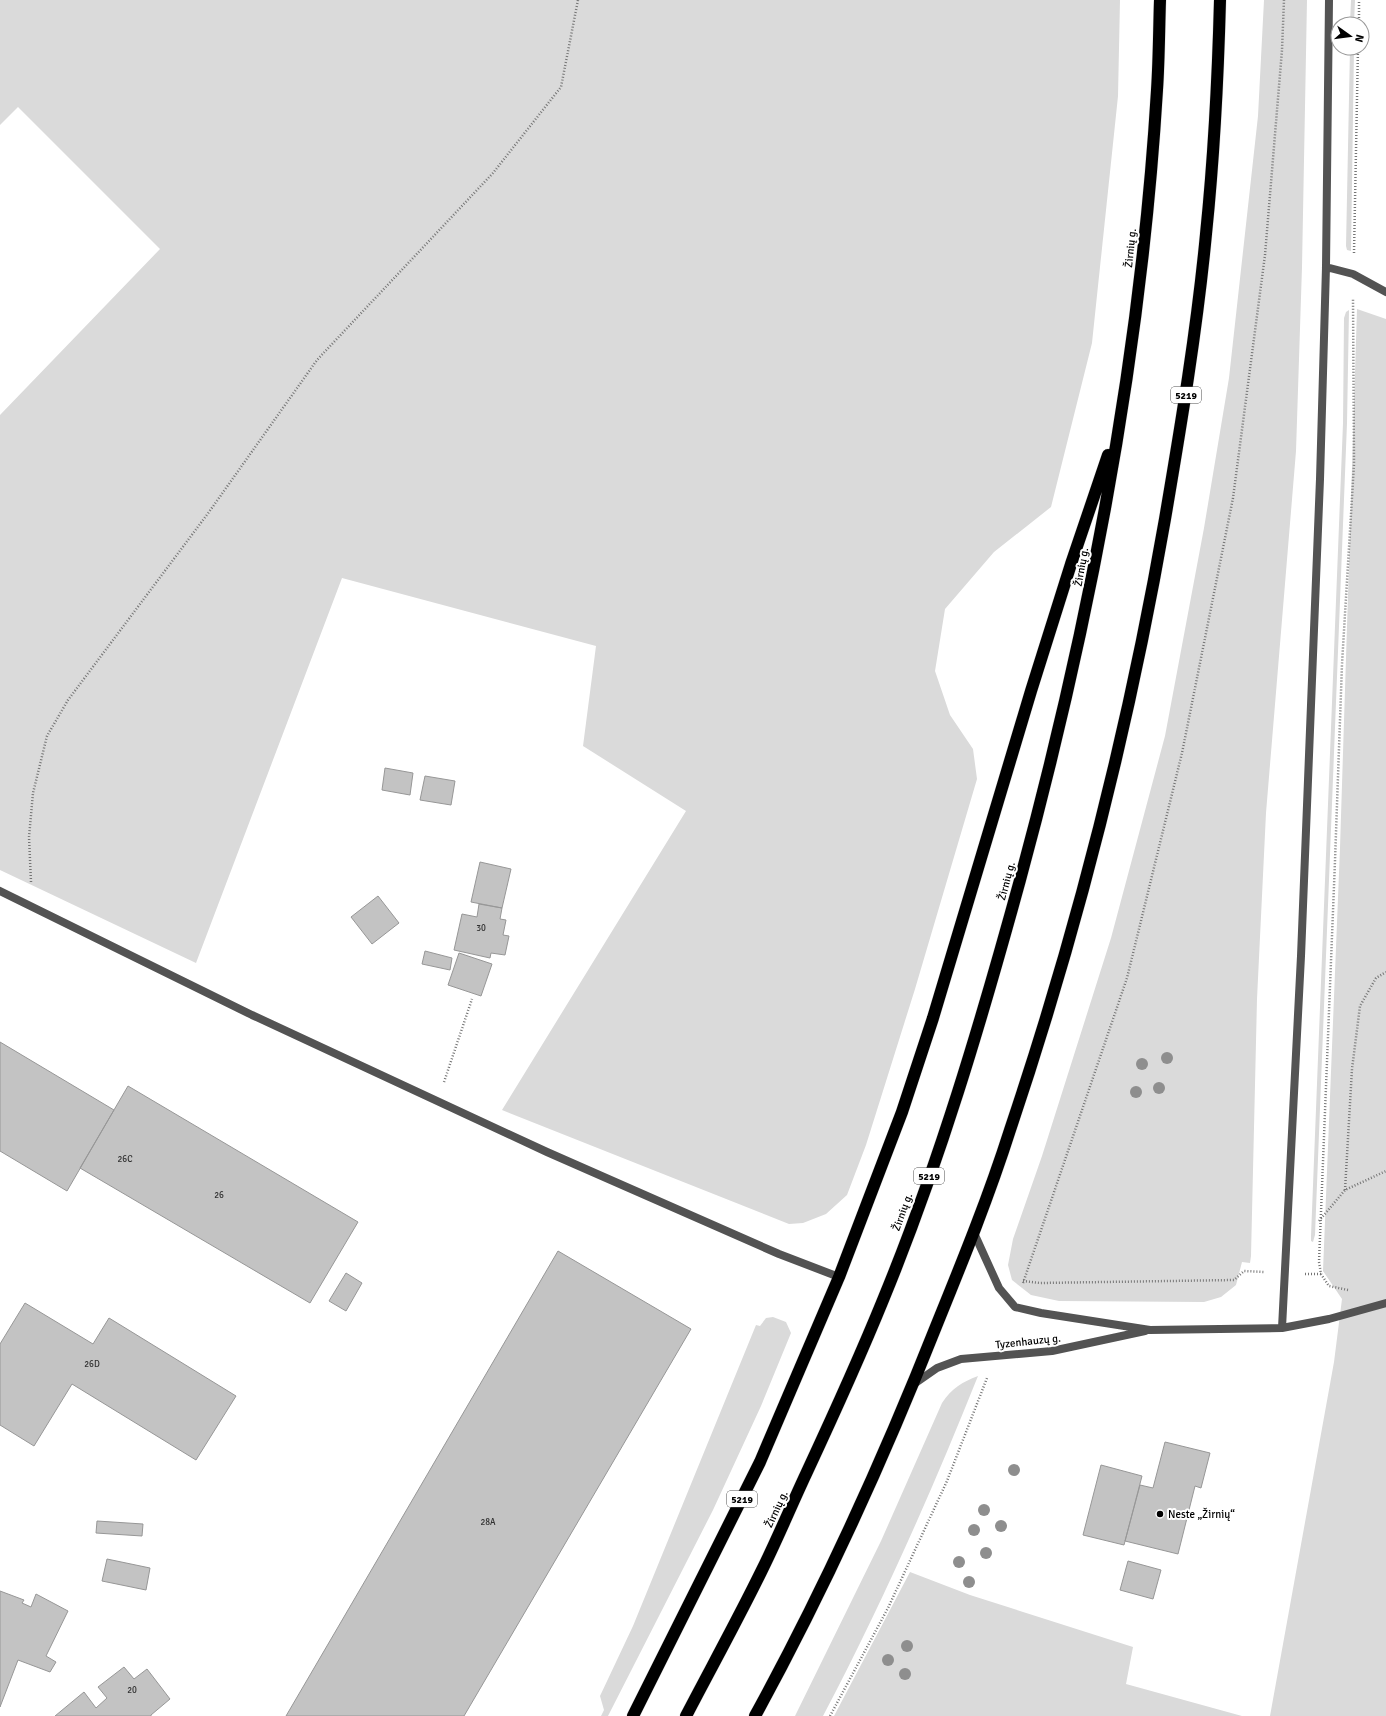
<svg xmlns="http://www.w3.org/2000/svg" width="1386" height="1716" viewBox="0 0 1386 1716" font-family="Signika,sans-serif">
<rect width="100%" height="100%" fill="#fff"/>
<path fill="#dadada" d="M0,0H1120L1118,96L1092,343L1051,507L994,552L945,609L935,671L950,715L973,749L977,779L915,989L866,1145L847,1195L826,1214L803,1223L789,1224L502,1110L686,811L583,746L596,646L342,578L196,963L0,870V415L160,249L18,107L0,125Z
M1264,0H1307L1302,267L1296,451L1266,813L1257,999L1251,1256L1250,1263L1242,1262L1236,1285L1221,1297L1204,1302L1059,1301L1031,1295L1012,1280L1008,1265L1013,1239L1042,1156L1111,938L1165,736L1204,528L1229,378L1258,116Z
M1351,0H1355L1354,24H1350Z
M1350,48H1354L1351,251L1347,250L1346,246Z
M1357,309L1386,319V1716H1270L1334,1362L1342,1299L1323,1271L1340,848Z
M1349,310L1347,423L1315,1235L1313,1242L1311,1241V1236L1343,423L1344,318L1346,312Z
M773,1317L786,1322L791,1333L761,1406L713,1510L608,1716H601L604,1710L600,1696L633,1626L756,1325L760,1326L766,1318Z
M978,1376C932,1491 881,1606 823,1716H795L881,1541L942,1403C952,1388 962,1382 978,1376Z
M910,1572L970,1595L1133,1647L1126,1684L1242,1716H834Z"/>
<path fill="#c3c3c3" stroke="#979797" d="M385,768L413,773L410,795L382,790Z
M425,776L455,781L451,805L420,800Z
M480,862L511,869L502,908L471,902Z
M378,896L399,923L372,944L351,917Z
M479,904L502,908L500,919L506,920L503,935L509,936L505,955L491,953L490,958L454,950L462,914L477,917Z
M425,951L452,958L450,970L422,964Z
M459,953L492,964L481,996L448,985Z
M0,1042L114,1110L67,1191L0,1151Z
M128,1086L358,1222L310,1303L80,1168Z
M558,1251L691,1329L464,1716H286Z
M346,1273L362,1283L346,1311L329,1301Z
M25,1303L93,1344L109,1318L236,1396L196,1460L72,1384L34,1446L0,1425V1344Z
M1165,1442L1210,1453L1201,1488L1195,1486L1178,1554L1125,1541L1140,1485L1153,1488Z
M1101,1465L1142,1476L1124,1545L1083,1535Z
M97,1521L143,1524L142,1536L96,1533Z
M107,1559L150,1568L146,1590L102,1581Z
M1128,1561L1161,1570L1153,1599L1120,1590Z
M0,1591L24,1600L22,1603L31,1607L36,1594L68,1611L46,1656L56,1662L50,1672L18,1660L0,1707Z
M124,1667L134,1679L147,1669L170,1699L151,1715V1716H55L84,1692L96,1708L107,1698L98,1687Z"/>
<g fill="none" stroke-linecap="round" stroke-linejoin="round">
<g stroke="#dbdbdb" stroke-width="13">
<path id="highway" d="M633,1716L760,1462L839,1277L902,1112L933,1018L1031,691L1071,564L1108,455
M686,1716C711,1668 737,1621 761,1572C777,1540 791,1506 806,1474C833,1416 859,1359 883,1300C939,1164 981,1022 1020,880C1090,622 1141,357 1157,90C1159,60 1159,30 1160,0
M755,1716C824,1590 884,1458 937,1324C963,1260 989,1196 1010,1130C1077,931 1129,726 1165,519C1181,425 1197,329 1206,234C1214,156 1218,78 1220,0"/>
</g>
<path stroke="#757575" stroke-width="2.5" stroke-dasharray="1 2" stroke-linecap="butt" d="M1359,24V0
M1354,253L1358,48
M31,882L29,837L33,793L47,736L68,700L209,512L317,360L493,173L561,87L578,0
M444,1082L472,999
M1345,1190L1352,1069L1360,1006L1376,978L1386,972
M1319,1221L1345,1190L1386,1171
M1305,1274H1321
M1023,1281L1040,1283L1234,1280L1244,1271L1264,1272
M1023,1283L1127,978L1182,753L1233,498L1265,255L1282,50L1284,0
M1348,1290L1329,1286L1321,1274L1319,1262L1335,861L1342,664L1354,464L1353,298
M830,1716L888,1608L947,1481L987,1378"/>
<path stroke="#535353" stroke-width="8" d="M1326,267L1353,274L1386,292
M0,891L252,1015L547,1152L779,1254L839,1277
M974,1233L999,1288L1015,1307L1041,1313L1150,1330L1282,1328L1329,1319L1386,1303
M1282,1328L1301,956L1320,479L1326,267L1329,0
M914,1384L937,1368L961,1359L1052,1351L1145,1331"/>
<use href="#highway" stroke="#000" stroke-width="12"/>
</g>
<g fill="#8e8e8e">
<circle cx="1167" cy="1058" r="6"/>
<circle cx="1142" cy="1064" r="6"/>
<circle cx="1159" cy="1088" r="6"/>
<circle cx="1136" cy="1092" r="6"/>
<circle cx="1014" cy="1470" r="6"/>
<circle cx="984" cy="1510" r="6"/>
<circle cx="1001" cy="1526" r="6"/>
<circle cx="974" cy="1530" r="6"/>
<circle cx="986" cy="1553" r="6"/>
<circle cx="959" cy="1562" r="6"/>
<circle cx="969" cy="1582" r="6"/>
<circle cx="907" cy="1646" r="6"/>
<circle cx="888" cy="1660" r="6"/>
<circle cx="905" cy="1674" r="6"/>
</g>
<circle fill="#000" stroke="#fff" stroke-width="1.5" cx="1160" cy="1514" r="4"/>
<g text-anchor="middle" stroke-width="4" stroke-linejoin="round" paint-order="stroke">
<g font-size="9" fill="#313131">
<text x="481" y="931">30</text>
<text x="125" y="1162">26C</text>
<text x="219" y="1198">26</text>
<text x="92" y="1367">26D</text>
<text x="488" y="1525">28A</text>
<text x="132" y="1693">20</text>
</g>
<g fill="#fff" stroke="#4c4c4c" stroke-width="1">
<rect x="1171" y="387" width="30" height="16" rx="3"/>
<rect x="914" y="1168" width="30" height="16" rx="3"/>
<rect x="727" y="1491" width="30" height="16" rx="3"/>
</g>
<g font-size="10" font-weight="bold" fill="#000">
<text x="1186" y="399">5219</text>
<text x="929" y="1180">5219</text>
<text x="742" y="1503">5219</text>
</g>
<g font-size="11" fill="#000" stroke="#fff">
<text transform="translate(1130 248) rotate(-84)" y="4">Žirnių g.</text>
<text transform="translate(1081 567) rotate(-80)" y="4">Žirnių g.</text>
<text transform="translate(1006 881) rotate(-75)" y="4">Žirnių g.</text>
<text transform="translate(902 1212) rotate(-70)" y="4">Žirnių g.</text>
<text transform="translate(1028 1341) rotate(-6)" y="4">Tyzenhauzų g.</text>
<text transform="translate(776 1509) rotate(-65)" y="4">Žirnių g.</text>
</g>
<g font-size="11" fill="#000" stroke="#fff" text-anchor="start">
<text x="1168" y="1518">Neste „Žirnių“</text>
</g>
</g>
<g transform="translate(1350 36) rotate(104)"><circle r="19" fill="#ffffff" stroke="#999999"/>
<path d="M0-3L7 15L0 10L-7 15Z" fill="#000000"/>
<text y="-6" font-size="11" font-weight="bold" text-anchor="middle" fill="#000000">N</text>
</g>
</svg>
